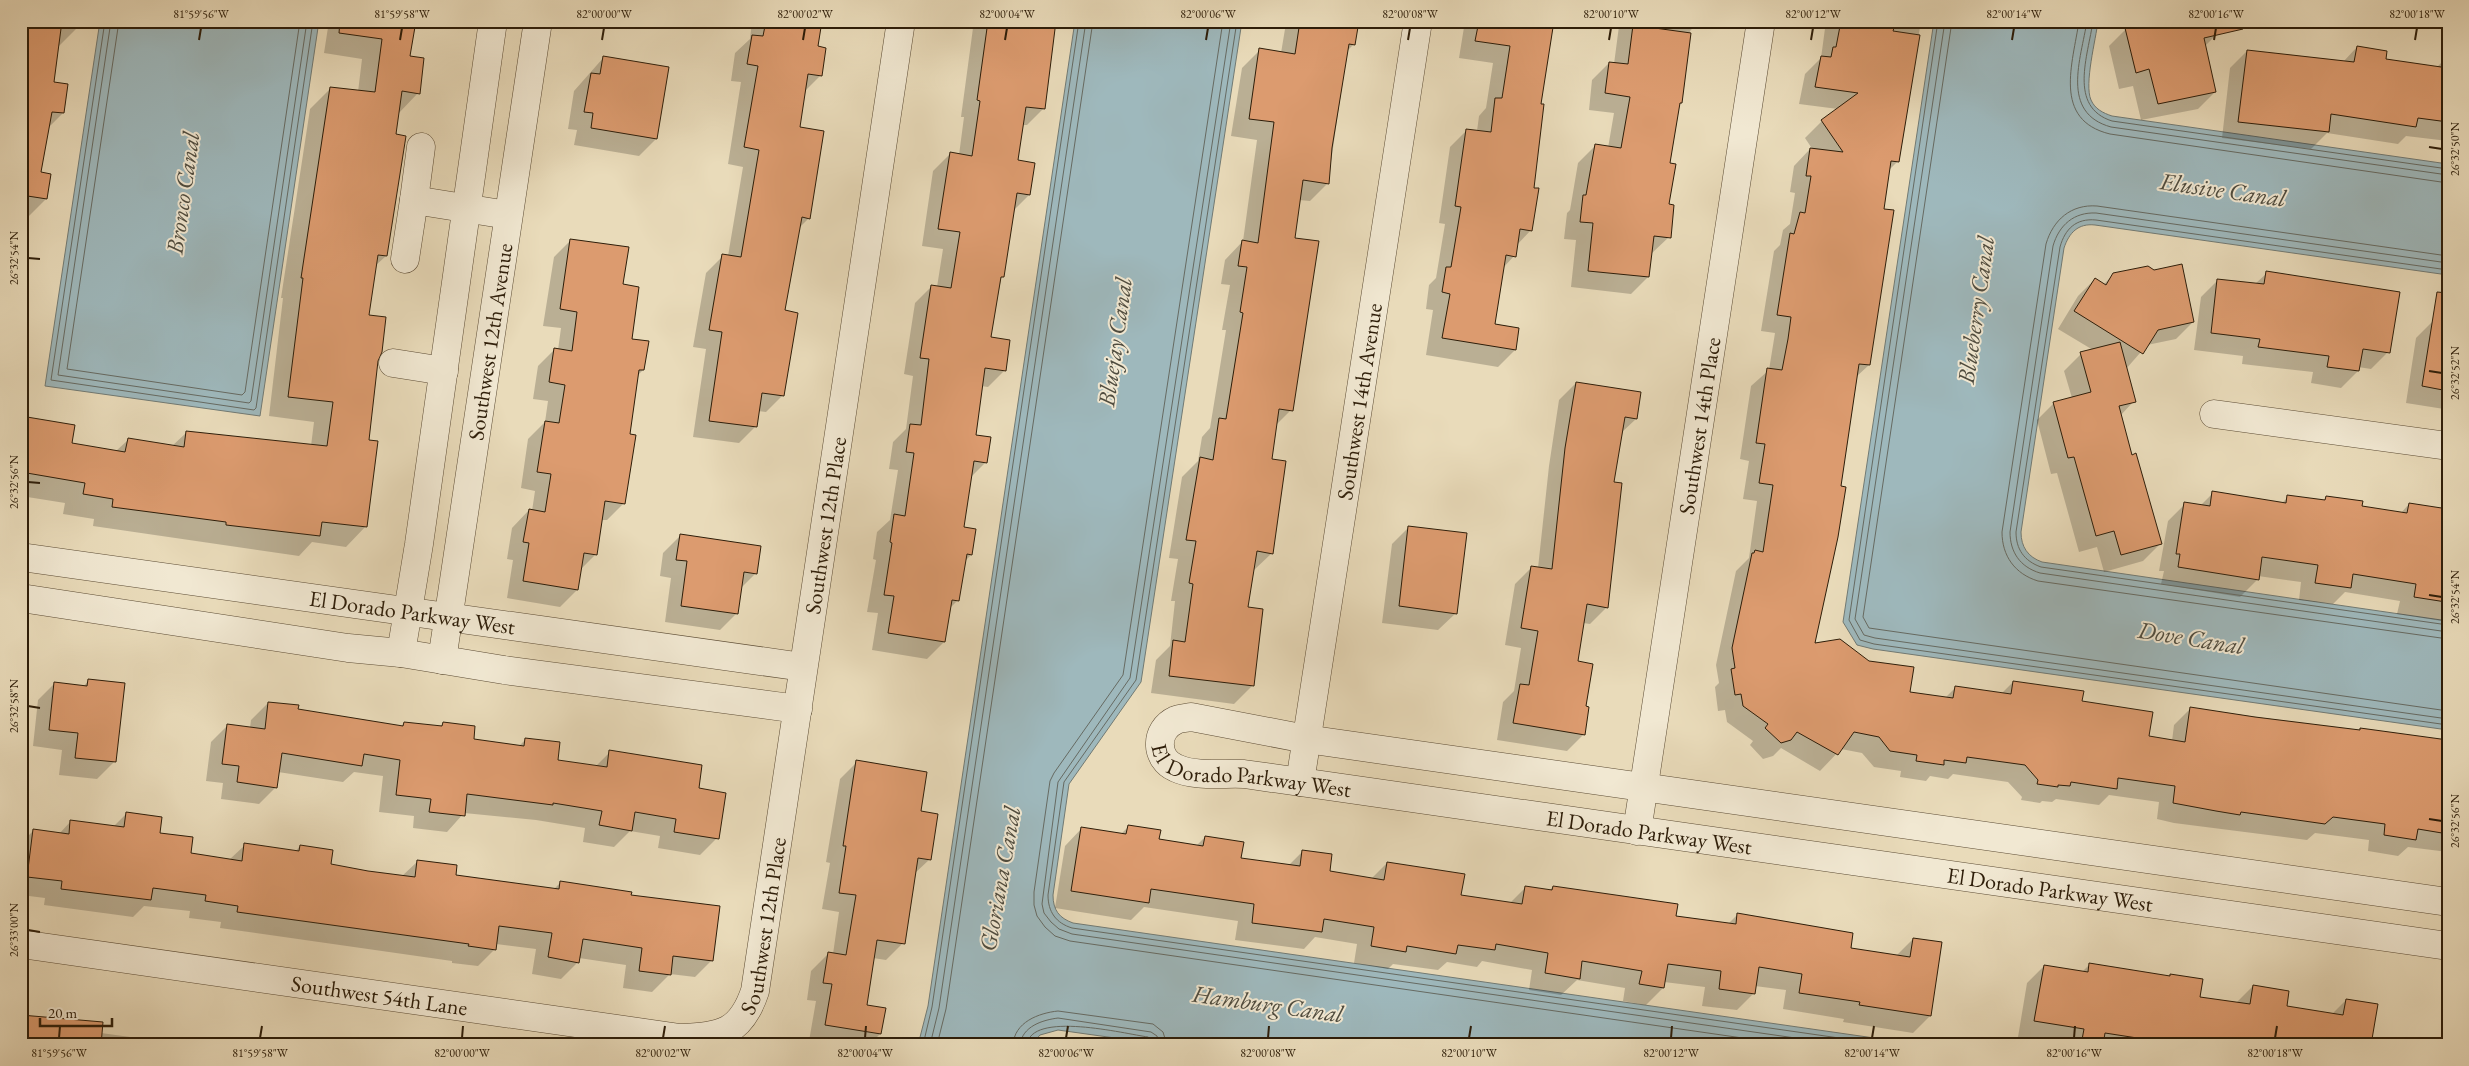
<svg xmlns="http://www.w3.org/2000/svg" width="2469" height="1066" viewBox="0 0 2469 1066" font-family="'EB Garamond',serif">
<rect width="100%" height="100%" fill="#e9dbba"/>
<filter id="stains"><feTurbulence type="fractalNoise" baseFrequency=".004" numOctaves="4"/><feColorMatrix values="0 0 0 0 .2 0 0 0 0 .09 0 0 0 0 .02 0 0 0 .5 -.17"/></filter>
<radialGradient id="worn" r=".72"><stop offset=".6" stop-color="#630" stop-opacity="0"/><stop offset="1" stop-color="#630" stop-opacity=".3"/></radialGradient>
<path fill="#9eb8bc" stroke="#717a74" d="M100,21H319L260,416L45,386Z
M1075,21H1242L1141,682L1069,784L1053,895C1053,910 1059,918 1073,923L1923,1045H1165L1058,1030L1040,1035L1031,1045H918L928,1006Z
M1934,21H2098C2096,39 2084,84 2091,100C2095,109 2103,113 2112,116L2448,164V275L2095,225C2078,223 2069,233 2064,248L2021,532C2021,547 2028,557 2042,562L2448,621V730L1873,649L1857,645L1843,622Z"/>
<path fill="#0003" d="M21,21H78L77,28L57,48L53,83L63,113L48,128L40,173L46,199L26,219L21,266Z
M329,21H415L409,57L418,93L398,114L386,256L375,266L368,316L376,361L367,441L366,526L346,547L312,542L299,556L93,526L94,519L63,514L65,503L21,496V417L71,444L116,451L128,440L172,446L186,433L311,446L314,422L269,416L283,298H281L310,109L330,89L358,92L362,59L324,53Z
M752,21H821L817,47L821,75L804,92L798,128L809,218L798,229L784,311L783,395L766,412L758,411L756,426L739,443L693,437L706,349L693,347L706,273L723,256H728L743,167L728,164L741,82L731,81L735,53L750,39Z
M971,21H1055L1044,108L1027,125H1022L1017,162L1029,195L1014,210L990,338L1005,370L988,387L981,386L974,436L986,462L970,478L962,528L971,555L964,562L958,600L949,609L944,642L927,659L872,650L878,613L867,612L876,560L873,559L877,532L890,520L898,470L889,469L893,442L906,429L913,376L904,374L915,303L932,286L937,287L943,249L922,246L933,171L950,154L959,155L964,117H961L973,28Z
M1278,21H1358L1354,44L1347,51L1328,183L1310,201L1299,200L1294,239L1291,410L1275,426L1270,460L1272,553L1253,571L1247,608L1252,686L1234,704L1151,693L1156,660L1170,646L1175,601H1171L1178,559L1169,558L1182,477L1198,461L1202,437L1210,428L1226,330H1222L1230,285L1221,284L1225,260L1243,241L1257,140L1231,136L1242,68L1260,50L1281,53L1286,23Z
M1465,21H1552L1539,105L1531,230L1516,246L1514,256L1503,268L1493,325L1515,350L1498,367L1426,355L1433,310L1426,309L1429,285L1436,278L1445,224L1439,223L1450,147L1467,130L1477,131L1479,116L1486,108L1493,63L1459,58Z
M1617,21H1699L1690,31L1681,103L1678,105L1668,164L1669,237L1651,254L1648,277L1631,294L1571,287L1576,240L1564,239L1567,213L1570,210L1578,163L1595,146L1608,148L1614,113L1589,110L1592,80L1609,63L1614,64L1619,26H1617Z
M1826,21H1921L1898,161L1889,170L1883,210L1869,365L1856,377L1813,645L1909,693L1945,698L1955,688L2001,694L2013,682L2081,702L2148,737L2172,741L2174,725L2191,708L2358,731L2361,729L2448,762V852L2408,847L2398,856L2368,851L2369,840L2315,833L2307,840L2174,823L2157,819L2159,802L2109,795L2099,805L2056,799L2052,802L2042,801L2040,803L2021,800L2022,797L2008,782L1953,774L1948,779L1930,776L1926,781L1900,777L1901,771L1874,767L1862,753L1841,749L1820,771L1781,748L1773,756L1763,759L1750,745L1753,741L1727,722L1725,710L1718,711L1715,687L1719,683L1716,665L1736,571L1749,558L1757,501L1743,499L1749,461L1740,459L1751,386L1769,370L1775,333L1761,331L1774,251L1780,245L1783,230L1790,224L1795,193L1790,192L1794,166L1810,149L1813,150L1805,138L1822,121L1838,109L1799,104L1805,74L1821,58Z
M2126,29L2217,34L2204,47L2215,92L2198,109L2141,120L2133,86L2119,89L2109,46Z
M2357,47L2385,60L2436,68L2443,61L2448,62V141L2406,136L2398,144L2327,133L2311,149L2222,138L2230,68L2247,51L2343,62Z
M604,57L656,139L639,156L574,145L577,130L568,129L574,91Z
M571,240L622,285L630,340L643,370L637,376L629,435L624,503L607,520H601L595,555L580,570L577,590L560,607L507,598L513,560L507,559L512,528L529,510L532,511L535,491L521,488L528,439L545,422L548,401L533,399L538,366L555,349L558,350L561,328L543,326L554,257Z
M2267,273L2388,352L2371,369L2358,367V371L2341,388L2311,383L2313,372L2242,364L2243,356L2194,350L2201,297L2218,280L2255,284Z
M2114,274L2193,322L2176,339L2147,345L2126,369L2134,401L2120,416L2131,456L2160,544L2143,561L2104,572L2097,547L2079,552L2057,473L2051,474L2037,420L2054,403L2072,398L2064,371L2081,354L2093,350L2058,329L2078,296L2095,279L2103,285Z
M2433,321L2448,323V405L2444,409L2406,403L2416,338Z
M1576,383L1636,419L1621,433L1613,483L1607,607L1590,624L1583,623L1576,662L1584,734L1567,751L1497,740L1503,702L1514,691L1521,648L1505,645L1515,584L1532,567L1538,568L1549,466L1559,400Z
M2213,493L2281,504L2288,497L2323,501L2326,498L2361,507L2401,513L2409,504L2448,510V622L2397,614L2400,601L2345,592L2333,604L2299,600L2301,582L2258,576L2257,580L2240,597L2161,584L2164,571H2159L2168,521L2185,504L2200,506Z
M1409,527L1456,613L1438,630L1382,623L1392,544Z
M680,536L756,573L740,589L737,613L720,630L665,622L671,578L660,576L663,553Z
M89,680L114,762L97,779L59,775L62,750L33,746L38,700L55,683L83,687Z
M268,703L297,710L401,727L404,723L440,727L443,724L472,740L519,746L526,739L557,761L595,767L610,752L697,789L717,838L700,855L658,848L660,836L630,831L614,847L583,842L585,828L536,820L464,813L447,832L413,828L414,816L379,812L383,776L354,772L343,782L278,772L276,787L259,804L221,799L223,783L206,781L211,742L228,725L250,728L251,720Z
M857,762L919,812L930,859L914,874L903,943L886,960L873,958L866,1006L880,1034L869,1045L811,1043L815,1045H805L809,1041L816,1001L807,1000L811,971L828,954H833L839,912L822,909L830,863L826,862L840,779Z
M126,814L190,854L229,860L245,845L295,852L300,846L330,865L368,872L402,876L417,862L454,876L554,889L561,882L630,896L712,960L695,977L670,974L652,992L623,988L626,965L579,958L578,962L561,979L532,974L536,949L496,944L495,949L478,966L452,963V961L220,928L221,922L189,918L190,911L144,906L133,917L44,905L45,898L21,895V843L34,830L59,834L71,821L113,827Z
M1129,826L1158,841L1196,846L1205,837L1240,860L1289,865L1303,851L1328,872L1371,879L1387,863L1460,896L1510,903L1526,887L1549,891L1553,887L1675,917L1728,924L1738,914L1764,917L1763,920L1849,949L1896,956L1913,939L1930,1016L1913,1033L1843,1022L1844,1019L1783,1009L1786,990L1755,986L1754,993L1737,1010L1702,1006L1705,987L1664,982L1663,988L1646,1005L1623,1001L1625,988L1577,980L1561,995L1529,990L1532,970L1482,961L1477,967L1447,962L1438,970L1393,964L1388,969L1354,963L1357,944L1315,937L1304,949L1235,940L1238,921L1144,907L1131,920L1055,908L1065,846L1082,828L1120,835Z
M2090,964L2168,977L2170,975L2199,998L2236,1003L2253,986L2286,1007L2331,1015L2346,1000L2370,1045H2062L2018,1037L2027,983L2044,966L2082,972Z
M66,1018L102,1023L101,1033L189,1045L195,1039L221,1045H21Z"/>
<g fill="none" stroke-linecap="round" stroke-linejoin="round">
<path stroke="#666a62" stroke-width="1" d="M105,21L51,380L254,410L256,408L313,21
M111,21L58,375L249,403L251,401L307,21
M119,21L67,369L242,395L245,392L300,21
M1223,21L1123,675L1054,773L1050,781L1034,892V905L1037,916L1045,927L1055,936L1070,941L1791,1045
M1231,21L1130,678L1058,782L1042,904L1044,913L1051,922L1059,929L1072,934L1844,1045
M1237,21L1136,680L1064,782L1048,895C1048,912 1056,923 1072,928L1888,1045
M1938,21L1849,620L1860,640L1874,644L2448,725
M1945,21L1855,619L1864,635L1875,638L2448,719
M1952,21L1863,617L1869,628L2448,711
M2079,21C2073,63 2052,120 2110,134L2448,183
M2087,21C2081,59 2060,113 2111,127L2448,175
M2093,21C2088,56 2068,107 2112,121L2448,169
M2448,256L2097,206C2071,204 2053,220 2046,244L2002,532C2002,556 2015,574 2038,581L2448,639
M2448,263L2096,213C2074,212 2059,225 2053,246L2010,532C2010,552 2020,567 2040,573L2448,632
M2448,270L2096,220C2076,218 2065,229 2060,247L2016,532C2016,549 2024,561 2041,567L2448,625
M923,1045L932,1007L1079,21
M930,1045L939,1008L1086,21
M937,1045L946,1009L1093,21
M1013,1045C1014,1022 1039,1013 1058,1011L1153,1024L1163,1032L1167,1045
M1020,1045C1022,1026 1043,1020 1058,1018L1151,1032L1157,1036L1159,1045
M1027,1045C1030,1010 1126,1034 1148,1037L1152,1040L1153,1045"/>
</g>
<path fill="#dc9b6f" stroke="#2d1d09" d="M21,21H62L54,82L68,84L64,113L52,112L41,172L51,174L47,199L21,195Z
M340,21H416L410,56L424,58L420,94L402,91L396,134L406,136L387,256L378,255L369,315L386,317L382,352L378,361L369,440L378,441L367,527L322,522L320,536L226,525V522L112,507L113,499L83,494L85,483L21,472V416L75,425L72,443L125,452L128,438L184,447L186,431L327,446L333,402L288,397L303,278H301L330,87L375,92L382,39L339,33Z
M766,21H822L818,46L826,48L822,76L808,74L800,127L824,131L810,219L802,217L785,310L798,313L784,396L762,393L757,427L709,421L722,332L709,330L722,254L741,257L759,150L744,147L758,66L747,64L752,35L763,36Z
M988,21H1056L1045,109L1026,107L1018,160L1035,163L1030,195L1017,193L1004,277H1001L991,337L1010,340L1006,371L985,368L976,435L991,437L987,463L974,461L964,527L976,529L972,555L967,554L959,601L952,600L945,642L888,633L894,596L884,595L892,543L890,542L894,514L905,516L914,453L906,452L910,424L921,425L929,359L920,358L931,285L951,288L960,232L938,229L950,152L972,156L980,101L977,100Z
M1300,21H1359L1355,45L1349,44L1332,148L1329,184L1303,180L1295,238L1319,241L1293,411L1279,409L1272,459L1286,461L1273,554L1257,551L1248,607L1263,609L1254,686L1169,676L1173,640L1185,642L1193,584L1189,583L1196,541L1186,540L1200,457L1213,460L1219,418L1226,419L1243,313L1240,312L1247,267L1238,266L1242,240L1258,243L1274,122L1249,119L1259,48L1295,54Z
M1479,21H1554L1541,104H1544L1534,188H1539L1532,231L1520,229L1516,257L1506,255L1495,324L1519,328L1516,350L1442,338L1450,294L1442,292L1446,267H1451L1461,207L1455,206L1466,129L1491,132L1495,98H1502L1510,46L1475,41Z
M1841,21L1894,28L1893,31L1920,35L1899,162L1891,161L1884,209L1894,210L1870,365L1859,364L1841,486L1846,487L1838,537L1815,643L1840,639L1869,661L1914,667L1910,692L1953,698L1955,686L2011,694L2013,681L2084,691L2082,701L2153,712L2149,736L2185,742L2190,707L2255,717L2360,730V728L2448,740V834L2418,829L2416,840L2384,835L2385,824L2333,817L2325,824L2241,812L2240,815L2216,811L2173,803L2175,786L2118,778L2117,789L2071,782L2070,786L2058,785V787L2037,784L2038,780L2025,765L1967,757L1966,763L1944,760V765L1916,761L1917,755L1890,751L1879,737L1854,732L1838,755L1797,732L1791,740L1781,743L1765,728L1768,724L1743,706L1741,694L1735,695L1731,669L1735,668L1732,648L1752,553H1754L1755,550L1763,552L1773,485L1759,483L1765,444L1756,443L1767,368L1782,370L1788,339L1791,317L1777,315L1790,233L1794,234L1800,212L1805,213L1811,176H1806L1810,148L1843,152L1821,120L1858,93L1815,87L1821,56L1831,57L1833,47H1836Z
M2154,21H2243V29L2204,38L2216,92L2158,104L2149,69L2136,73L2125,28Z
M1633,25L1691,33L1682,103H1680L1670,163L1676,164L1669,204L1674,205L1671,238L1654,236L1649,277L1588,271L1593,223L1580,222L1583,195H1586L1595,144L1621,148L1630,97L1605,93L1609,62L1628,64Z
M2357,46L2387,51L2386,59L2448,68V122L2418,118L2416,127L2331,114L2329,132L2238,122L2247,50L2354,62Z
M603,56L669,67L657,139L591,128L593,113L584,112L591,73L600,74Z
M570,239L629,247L623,284L639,287L632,339L649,341L644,370H639L630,434L636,435L625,504L605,501L597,555L584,553L578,590L523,581L529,543L523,542L529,509L545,512L551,474L537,472L545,421L559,423L565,385L549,382L554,348L572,351L577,312L560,309Z
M2182,264L2194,322L2158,330L2143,354L2074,311L2095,278L2106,285L2113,273L2148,266L2154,270Z
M2266,271L2400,292L2390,353L2363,349L2359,371L2327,367L2329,356L2258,347L2260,339L2211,333L2217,279L2264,284Z
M2437,292L2448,293V391L2422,386Z
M2120,342L2136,402L2119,406L2132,455L2136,453L2162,544L2121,555L2114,531L2096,536L2074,457L2068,458L2053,402L2091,392L2080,352Z
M1576,382L1641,392L1637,419L1625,417L1614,482L1622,483L1608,608L1587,604L1578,661L1593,664L1586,706L1589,707L1585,735L1513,723L1520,684L1529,685L1538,631L1521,628L1531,566L1552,569L1565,448Z
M2212,491L2286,503L2287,495L2325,500L2326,496L2363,501L2362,506L2407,513L2409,503L2448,509L2446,602L2414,597L2416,584L2353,574L2351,588L2315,583L2318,565L2262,557L2259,580L2178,567L2180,554H2176L2184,502L2210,506Z
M1408,526L1467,533L1457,614L1399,606Z
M680,534L761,546L757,574L744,572L738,614L681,606L687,561L676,560Z
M88,679L125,683L116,762L75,758L78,733L49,730L54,682L87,686Z
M268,702L299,705L298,709L403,726L404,722L442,726L443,722L475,726L474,739L524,746L525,738L560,742L558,760L607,767L609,750L702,765L699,788L726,793L719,839L674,832L676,819L635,812L632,831L599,825L602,811L553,803V805L467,794L465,816L429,812L431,799L396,795L400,760L364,754L362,766L282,753L277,788L237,782L239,766L222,764L227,724L265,729Z
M856,760L927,772L921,811L938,814L931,860L918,858L905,944L877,940L867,1005L886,1008L881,1034L825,1025L832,984L823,983L828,952L846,955L856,895L839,893L846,846H843Z
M126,812L162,817L160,833L193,837L191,853L242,861L244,843L299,851L300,845L333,850L331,864L368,871L415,877L417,860L457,865L456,875L559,889L560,881L632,892L631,895L720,906L713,961L673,956L671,975L639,971L642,948L583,939L579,963L548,957L552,933L499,926L496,950L468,946L469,944L237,912L238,906L205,901L206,895L153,888L151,900L61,889L62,881L27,877L33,829L69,834L70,820L124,827Z
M1128,825L1161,830L1159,839L1203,846L1205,836L1244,842L1241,858L1300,866L1302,850L1332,854L1330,871L1384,880L1387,862L1465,874L1461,895L1522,904L1525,886L1552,890L1553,886L1678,904L1676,916L1736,924L1737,913L1853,933L1851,948L1910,957L1913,938L1942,942L1931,1016L1859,1005L1860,1002L1799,993L1802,974L1759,967L1755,994L1719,989L1721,971L1668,964L1664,988L1639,984L1642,971L1582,961L1580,979L1545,973L1548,953L1496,944L1495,950L1458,945L1456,954L1407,946L1406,952L1371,946L1374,927L1324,919L1322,932L1252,923L1254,904L1151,889L1149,903L1071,891L1081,827L1126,834Z
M2089,963L2170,976V974L2203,979L2200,997L2250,1004L2253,985L2289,991L2287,1006L2343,1015L2346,999L2378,1004L2371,1045H2162L2163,1042L2105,1033L2103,1045H2081L2084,1029L2034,1021L2044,965L2088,972Z
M21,1015L103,1022L101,1045H21Z"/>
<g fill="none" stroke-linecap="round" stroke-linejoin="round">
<g stroke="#5c4c35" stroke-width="29">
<g id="minor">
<path d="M414,200L421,147"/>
<path d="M405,259L414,200L508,215"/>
<path d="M393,363L444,371"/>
<path d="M2214,414L2448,446"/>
<path id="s1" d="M21,557L803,667"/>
<path d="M21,598L348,648L401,653L504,670L798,709"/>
<path d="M401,653L419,544L493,21"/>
<path id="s2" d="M442,660L538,21"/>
<path id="s3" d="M1300,782L1418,21"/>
<path id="s4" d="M1637,831L1761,21"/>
<path id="s5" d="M2448,902L1306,739L1191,717C1186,718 1180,718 1176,720C1154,730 1155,759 1176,768C1195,777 1223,773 1244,774L2448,946"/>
<path id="s6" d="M21,944L680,1038C721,1037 741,1033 755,991L901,21"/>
</g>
</g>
<use href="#minor" stroke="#f1e8d2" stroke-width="28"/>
</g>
<path fill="none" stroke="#2d1d09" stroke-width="2" d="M199,40L201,28M400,40L402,28M602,40L604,28M803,40L805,28M1005,40L1007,28M1206,40L1208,28M1408,40L1410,28M1609,40L1611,28M1811,40L1813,28M2012,40L2014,28M2214,40L2216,28M2415,40L2417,28M2429,147L2442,149M28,258L40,259M2429,371L2442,373M28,482L40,483M2429,595L2442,597M28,706L40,708M2429,819L2442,821M28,930L40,932M59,1038L60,1026M260,1038L262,1026M462,1038L463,1026M663,1038L665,1026M865,1038L866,1026M1066,1038L1068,1026M1268,1038L1269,1026M1469,1038L1471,1026M1671,1038L1672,1026M1872,1038L1874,1026M2074,1038L2075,1026M2275,1038L2277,1026"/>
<g text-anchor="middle" stroke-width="4" stroke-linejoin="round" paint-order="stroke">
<g font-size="22" fill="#2d1d09" stroke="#f1e8d2">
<text dy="8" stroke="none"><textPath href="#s2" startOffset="322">Southwest 12th Avenue</textPath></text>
<text dy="8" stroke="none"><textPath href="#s3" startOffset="385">Southwest 14th Avenue</textPath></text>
<text dy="8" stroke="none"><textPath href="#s4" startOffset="410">Southwest 14th Place</textPath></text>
<text dy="8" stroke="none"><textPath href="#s6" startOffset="1234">Southwest 12th Place</textPath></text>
<text dy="8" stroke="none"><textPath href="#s1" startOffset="395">El Dorado Parkway West</textPath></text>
<text dy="8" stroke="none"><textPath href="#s5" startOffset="1420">El Dorado Parkway West</textPath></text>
<text dy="8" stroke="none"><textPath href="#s5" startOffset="1825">El Dorado Parkway West</textPath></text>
<text dy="8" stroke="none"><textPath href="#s5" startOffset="2230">El Dorado Parkway West</textPath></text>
<text dy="8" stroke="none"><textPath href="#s6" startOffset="829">Southwest 12th Place</textPath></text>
<text dy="8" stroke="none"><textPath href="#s6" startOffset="362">Southwest 54th Lane</textPath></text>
</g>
<g font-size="24" font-style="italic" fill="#4f4c3f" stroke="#f1e8d2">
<text transform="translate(2223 190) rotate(8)" y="8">Elusive Canal</text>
<text transform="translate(183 193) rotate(-82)" y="8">Bronco Canal</text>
<text transform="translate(1976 310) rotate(-82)" y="8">Blueberry Canal</text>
<text transform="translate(1115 342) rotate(-82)" y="8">Bluejay Canal</text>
<text transform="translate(2191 638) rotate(9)" y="8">Dove Canal</text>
<text transform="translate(1000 879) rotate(-80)" y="8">Gloriana Canal</text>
<text transform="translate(1268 1004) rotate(8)" y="8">Hamburg Canal</text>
</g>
</g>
<rect width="2469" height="1066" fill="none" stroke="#e9dbba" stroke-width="55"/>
<path d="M40 1018v8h72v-8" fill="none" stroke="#2d1d09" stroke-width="2.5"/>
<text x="48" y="1018" font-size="15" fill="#2d1d09" stroke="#f1e8d2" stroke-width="4" paint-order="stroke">20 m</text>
<rect x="28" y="28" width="2414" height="1010" fill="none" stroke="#2d1d09" stroke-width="2"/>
<g font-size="12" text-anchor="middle" fill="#2d1d09">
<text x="201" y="18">81°59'56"W</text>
<text x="402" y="18">81°59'58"W</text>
<text x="604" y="18">82°00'00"W</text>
<text x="805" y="18">82°00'02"W</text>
<text x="1007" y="18">82°00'04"W</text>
<text x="1208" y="18">82°00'06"W</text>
<text x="1410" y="18">82°00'08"W</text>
<text x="1611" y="18">82°00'10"W</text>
<text x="1813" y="18">82°00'12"W</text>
<text x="2014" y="18">82°00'14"W</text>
<text x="2216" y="18">82°00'16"W</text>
<text x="2417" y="18">82°00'18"W</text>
<text transform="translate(2455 149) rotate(-90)" y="4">26°32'50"N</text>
<text transform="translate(14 258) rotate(-90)" y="4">26°32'54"N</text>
<text transform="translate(2455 373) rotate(-90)" y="4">26°32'52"N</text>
<text transform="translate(14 482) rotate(-90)" y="4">26°32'56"N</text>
<text transform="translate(2455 597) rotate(-90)" y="4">26°32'54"N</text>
<text transform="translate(14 706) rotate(-90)" y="4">26°32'58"N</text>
<text transform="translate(2455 821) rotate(-90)" y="4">26°32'56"N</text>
<text transform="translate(14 930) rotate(-90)" y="4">26°33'00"N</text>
<text x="59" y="1057">81°59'56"W</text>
<text x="260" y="1057">81°59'58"W</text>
<text x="462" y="1057">82°00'00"W</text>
<text x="663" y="1057">82°00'02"W</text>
<text x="865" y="1057">82°00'04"W</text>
<text x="1066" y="1057">82°00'06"W</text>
<text x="1268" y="1057">82°00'08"W</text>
<text x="1469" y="1057">82°00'10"W</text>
<text x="1671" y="1057">82°00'12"W</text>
<text x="1872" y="1057">82°00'14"W</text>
<text x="2074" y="1057">82°00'16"W</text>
<text x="2275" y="1057">82°00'18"W</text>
</g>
<rect width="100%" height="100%" filter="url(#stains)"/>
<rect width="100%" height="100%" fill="url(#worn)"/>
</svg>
